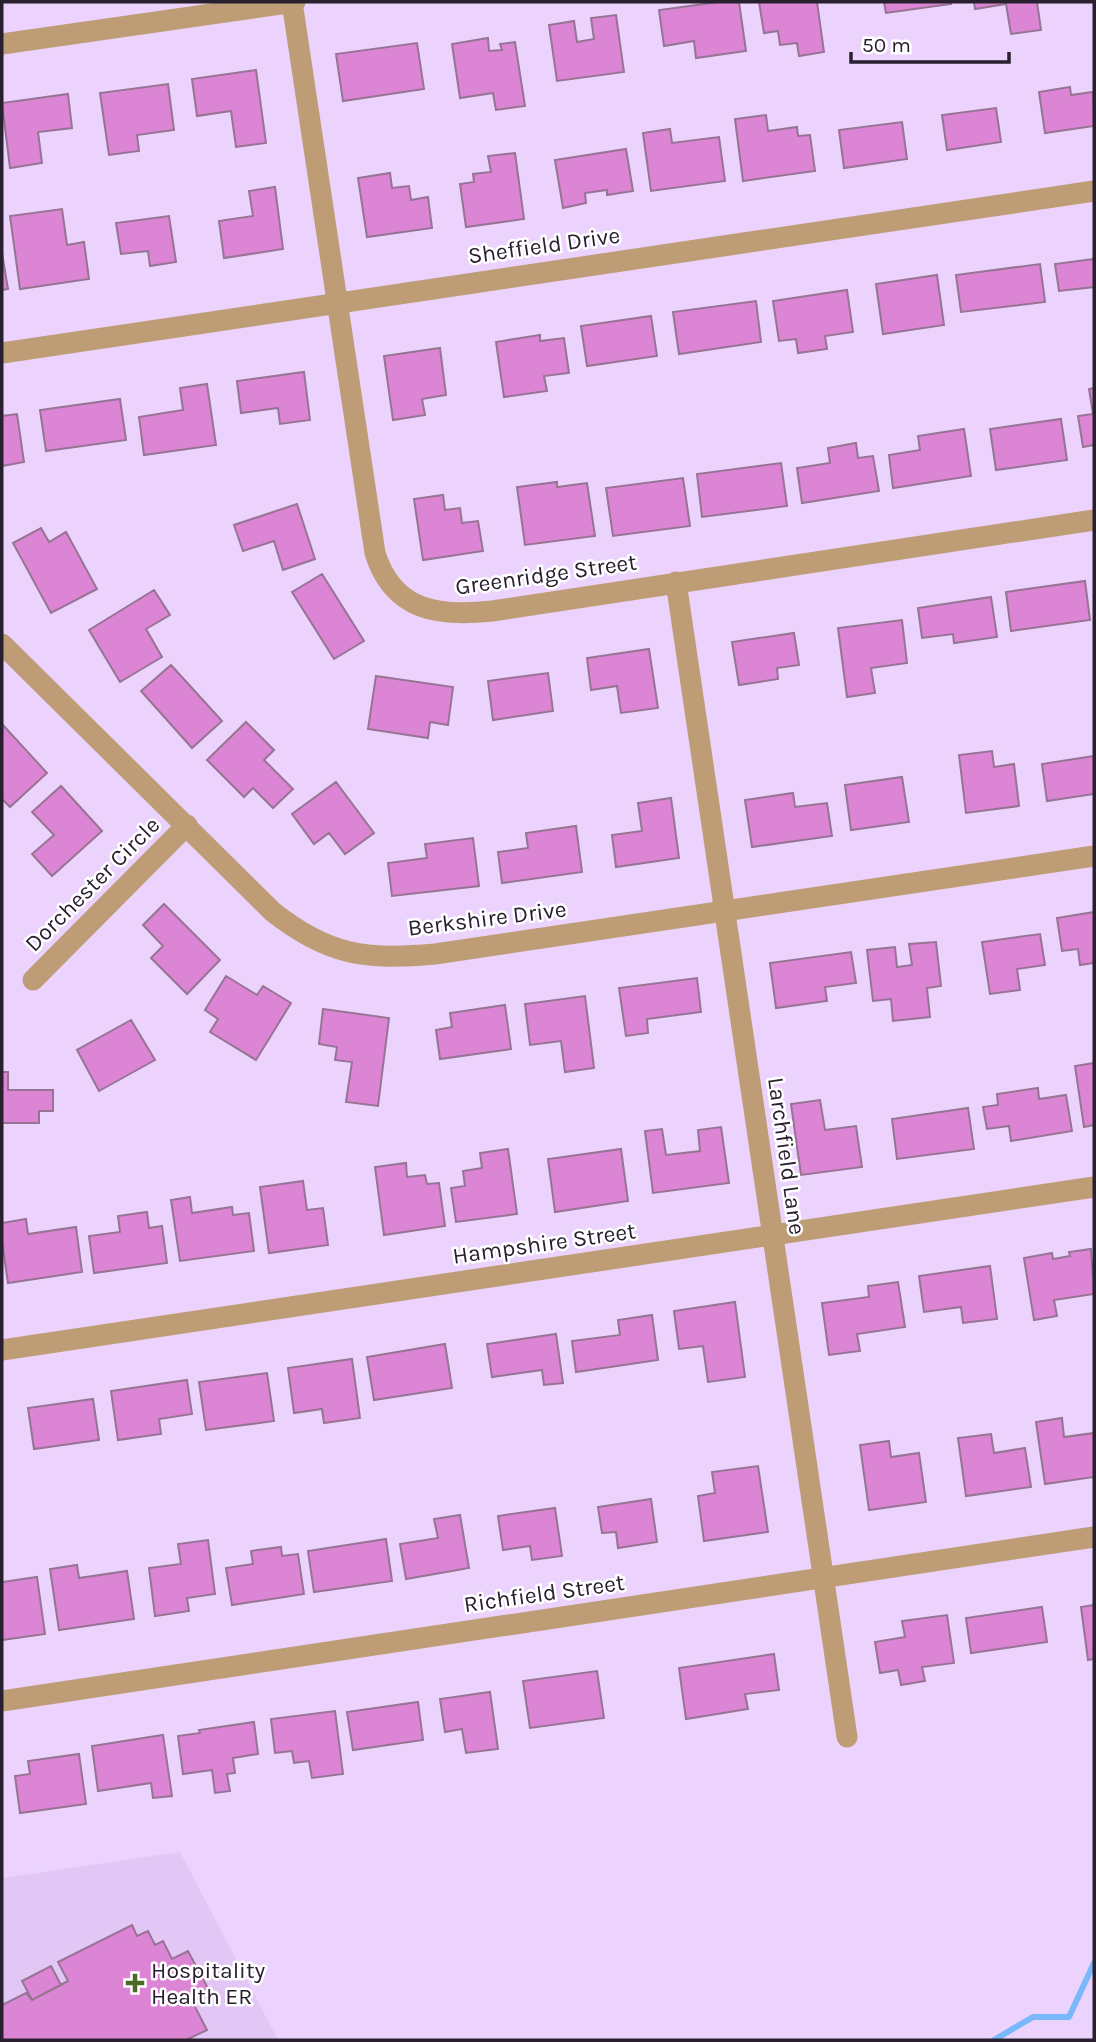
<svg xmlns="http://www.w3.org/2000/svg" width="1096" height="2042" viewBox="0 0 1096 2042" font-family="Karla,sans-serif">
<rect width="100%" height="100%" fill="#ebd3fd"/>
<path fill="#e1c6f6" d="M180,1852L278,2040H2V1876L3,1878Z"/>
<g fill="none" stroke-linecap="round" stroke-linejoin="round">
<path stroke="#79b8fb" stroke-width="6" d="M994,2040L1033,2017H1069L1094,1963"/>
</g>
<path fill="#dc85d4" stroke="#977493" stroke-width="2" d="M719,2H739L746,51L696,58L694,41L664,46L659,10Z
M759,2H817L824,52L799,56L797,43L780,45L778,31L764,33Z
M884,2H950L951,4L886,13Z
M974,2H1037L1041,30L1011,34L1006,4L975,9Z
M616,15L624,72L557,81L549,25L574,21L577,42L594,39L591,18Z
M488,38L489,51L502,50L500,44L515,42L525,106L496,110L493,93L460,98L452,44Z
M417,43L424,89L343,101L336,54Z
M256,70L266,143L236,147L231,111L197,116L192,79Z
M168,84L174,130L137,135L139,151L109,155L100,93Z
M1070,87L1071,95L1093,92L1094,126L1045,133L1039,92Z
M68,94L72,128L38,132L42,163L10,168L2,103Z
M996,108L1001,142L947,150L942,115Z
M766,115L768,131L797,127L798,136L810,135L815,171L743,181L735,119Z
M902,122L907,159L844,168L839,130Z
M670,129L672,143L719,137L725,181L651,191L643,133Z
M626,149L633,191L607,195V190L585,193L586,203L563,208L555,160Z
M515,153L524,219L466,227L460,184L474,182L473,174L491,172L488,156Z
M390,173L392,188L409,186L411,200L428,197L432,228L367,237L358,178Z
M275,187L283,249L224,258L219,221L253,216L249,191Z
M62,209L67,245L84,242L89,279L20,289L10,216Z
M169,216L176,262L150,266L148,251L121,254L116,223Z
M2,253L8,289L2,290Z
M1094,259V287L1059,291L1055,264Z
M1040,264L1045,302L961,312L956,275Z
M937,275L944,325L883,334L876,284Z
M847,290L853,332L825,336L827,349L798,353L796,339L779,341L773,301Z
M756,301L761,342L679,354L673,312Z
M651,316L657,356L587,366L581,326Z
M540,335V341L564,338L569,373L544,376L547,391L504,397L496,342Z
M440,348L446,395L422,399L425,415L393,420L384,356Z
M304,372L310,420L280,424L278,408L241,413L237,381Z
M207,384L216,445L144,455L139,417L183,410L180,388Z
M1094,388V445L1083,447L1078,416L1093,414L1089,389Z
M120,399L126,440L46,451L40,410Z
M17,414L24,462L2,466V416Z
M1061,419L1067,460L996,470L990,429Z
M964,429L971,476L893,488L889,455L920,450L918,436Z
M856,443L858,458L873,456L879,491L802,503L797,468L830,463L828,448Z
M781,463L787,506L702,517L697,474Z
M683,478L690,526L613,536L606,488Z
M557,482V487L587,483L595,536L525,545L517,487Z
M443,495L445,510L460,508L462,523L478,521L483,551L423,560L414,499Z
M297,504L315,559L283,570L274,541L243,551L234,525Z
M41,528L49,542L66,532L97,589L51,613L13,543Z
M322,574L364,641L334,659L292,592Z
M1085,581L1090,620L1011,631L1006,592Z
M154,590L170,615L146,629L162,657L120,682L89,630Z
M991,597L997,637L954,643L953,634L922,638L918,608Z
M902,620L907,663L871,668L875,693L847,697L838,628Z
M794,633L799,665L777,668L778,679L739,685L732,642Z
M649,649L658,708L621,713L617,686L591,690L587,658Z
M171,665L222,721L192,748L141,691Z
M548,673L553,711L493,720L488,681Z
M376,676L453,687L448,725L430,722L428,738L368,729Z
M246,722L274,750L264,760L293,789L273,808L253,788L244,797L207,760Z
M2,724L47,773L10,807L2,799Z
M992,751L994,767L1014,764L1019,806L966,813L959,755Z
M1094,756V794L1047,801L1042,764Z
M902,777L909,822L851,830L845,785Z
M336,782L374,833L345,854L329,833L314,844L292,814Z
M61,786L102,831L52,876L32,854L54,835L32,812Z
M793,793L795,807L827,803L832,836L752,847L745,800Z
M671,798L679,858L616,867L612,835L642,831L638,803Z
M576,826L582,872L502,883L498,852L528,848L526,833Z
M473,838L479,886L392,896L388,863L427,858L425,844Z
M164,904L220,960L187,994L151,958L163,946L143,925Z
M1094,912V963L1080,965L1078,949L1062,951L1057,918Z
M1040,934L1045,965L1017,969L1020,990L990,994L982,942Z
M936,942L941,986L927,988L930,1017L893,1021L891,999L873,1001L867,950L895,947L897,967L912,965L909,944Z
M851,952L856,983L825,987L827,1001L776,1008L770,963Z
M226,976L257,995L263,986L291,1003L256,1060L210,1032L218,1019L205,1010Z
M697,978L701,1012L647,1019L648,1033L626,1036L619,988Z
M585,996L594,1068L565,1072L561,1041L530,1045L525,1004Z
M505,1005L511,1049L440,1059L436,1030L452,1027L450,1013Z
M323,1009L389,1018L378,1106L346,1102L352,1062L335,1060L337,1047L319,1044Z
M131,1020L155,1060L99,1091L77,1050Z
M1094,1063V1125L1084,1127L1075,1066Z
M2,1072H8V1090H53V1111H39V1123H2Z
M1038,1088L1039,1099L1066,1095L1072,1131L1011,1141L1009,1126L987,1129L983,1107L998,1105L997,1094Z
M820,1100L825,1130L856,1126L862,1167L801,1175L791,1104Z
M968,1108L974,1149L897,1159L892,1119Z
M721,1127L729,1183L653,1193L645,1131L662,1129L666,1155L700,1151L698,1130Z
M508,1149L517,1214L456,1222L451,1188L465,1186L463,1171L482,1168L480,1153Z
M621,1149L628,1201L555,1212L548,1159Z
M406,1163L407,1177L425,1175L427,1184L439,1183L445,1226L384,1235L375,1167Z
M303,1181L307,1210L323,1208L328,1245L269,1253L260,1187Z
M190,1197L192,1213L232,1207L233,1215L249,1213L254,1251L180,1261L171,1200Z
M147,1212L149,1228L162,1226L167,1263L94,1273L89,1236L120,1232L118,1216Z
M26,1219L28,1234L76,1227L82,1272L8,1283L2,1241V1223Z
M1091,1249L1094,1294L1054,1300L1057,1316L1034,1320L1024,1258L1052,1253L1053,1259L1070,1256L1069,1252Z
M990,1266L997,1319L963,1323L961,1307L924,1312L919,1276Z
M898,1282L905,1327L857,1334L860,1351L829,1355L822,1303L869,1297L868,1286Z
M735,1302L745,1377L708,1382L703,1346L679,1349L674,1311Z
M652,1315L658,1360L576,1372L572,1341L620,1335L618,1320Z
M556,1334L563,1383L544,1385L542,1370L492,1377L487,1344Z
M445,1344L452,1388L374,1400L367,1357Z
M352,1359L360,1418L324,1423L322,1409L294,1413L288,1368Z
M267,1373L274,1421L206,1430L199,1382Z
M187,1380L192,1414L159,1419L161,1434L118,1440L111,1391Z
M93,1399L99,1440L34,1449L28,1408Z
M1062,1418L1064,1437L1094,1433V1477L1045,1484L1036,1422Z
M991,1434L994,1453L1025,1448L1031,1487L966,1496L958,1438Z
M889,1441L891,1457L919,1453L926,1502L869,1510L860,1445Z
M758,1466L768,1532L704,1541L698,1496L715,1493L712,1472Z
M651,1499L657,1542L618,1548L616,1532L602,1533L598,1507Z
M555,1508L562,1556L532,1560L530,1546L503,1550L498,1516Z
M460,1515L469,1568L406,1579L400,1544L438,1538L434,1519Z
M386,1539L392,1581L314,1592L308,1551Z
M208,1540L215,1594L187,1598L189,1611L155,1616L149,1568L181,1564L178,1544Z
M281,1547L282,1556L298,1554L304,1594L232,1605L226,1568L253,1564L251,1551Z
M77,1565L79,1578L127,1571L134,1619L59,1630L50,1569Z
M37,1577L45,1634L2,1640V1582Z
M1094,1605V1659L1088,1660L1081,1607Z
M1042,1607L1047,1642L971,1653L966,1618Z
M947,1615L954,1663L922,1667L925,1681L901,1685L898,1670L880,1673L875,1642L905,1637L902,1621Z
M774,1654L779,1690L745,1694L748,1709L686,1719L679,1668Z
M597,1671L604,1718L530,1728L523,1681Z
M490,1692L498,1749L466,1753L462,1729L445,1732L440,1699Z
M418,1702L423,1740L353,1750L347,1712Z
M335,1711L343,1774L312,1778L309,1761L294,1763L292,1751L275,1753L271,1719Z
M254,1722L258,1754L233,1758L235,1773L227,1774L230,1791L215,1793L212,1770L183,1774L178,1736L200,1733L199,1730Z
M163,1735L172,1796L153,1798L151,1783L98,1791L92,1746Z
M79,1754L86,1804L20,1813L15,1776L30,1774L28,1761Z
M132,1925L137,1936L148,1931L155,1945L163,1941L172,1959L188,1951L210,1992L192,2001L207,2030L186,2040H2V2005L26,1993L32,2000L68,1981L58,1962Z
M51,1966L61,1985L32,2000L22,1981Z"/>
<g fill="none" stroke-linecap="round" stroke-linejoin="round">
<path stroke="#be9d76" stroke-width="21" d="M292,2L375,553C393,611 438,617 492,611L1094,520
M2,44L295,2
M2,353L1094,191
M676,582L847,1737
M2,644L273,912C329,956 366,960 435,954L1094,856
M33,980L187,825
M2,1350L1094,1187
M2,1701L1094,1537"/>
</g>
<path fill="#496b22" stroke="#fff" stroke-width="2.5" d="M131.5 1972.5h7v7h7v7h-7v7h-7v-7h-7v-7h7z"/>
<g text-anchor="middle" stroke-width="5" stroke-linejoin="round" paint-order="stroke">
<g font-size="23" fill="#29202f" stroke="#fff">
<text transform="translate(544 245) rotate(-8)" y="8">Sheffield Drive</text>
<text transform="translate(546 574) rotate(-8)" y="8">Greenridge Street</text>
<text transform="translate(92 884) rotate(-45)" y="8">Dorchester Circle</text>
<text transform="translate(487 918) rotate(-7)" y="8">Berkshire Drive</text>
<text transform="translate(787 1156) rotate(82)" y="8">Larchfield Lane</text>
<text transform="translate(544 1243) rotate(-8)" y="8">Hampshire Street</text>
<text transform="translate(544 1593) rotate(-8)" y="8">Richfield Street</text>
</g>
<g font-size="23" fill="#29202f" stroke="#fff" text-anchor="start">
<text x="151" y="1978">Hospitality<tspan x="151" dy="26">Health ER</tspan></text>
</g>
</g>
<rect width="1096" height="2042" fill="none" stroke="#29202f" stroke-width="7"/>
<path d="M851 52v10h158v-10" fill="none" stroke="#29202f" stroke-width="3.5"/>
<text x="862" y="52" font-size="21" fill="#29202f" stroke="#ffffff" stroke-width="5" paint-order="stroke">50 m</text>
</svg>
